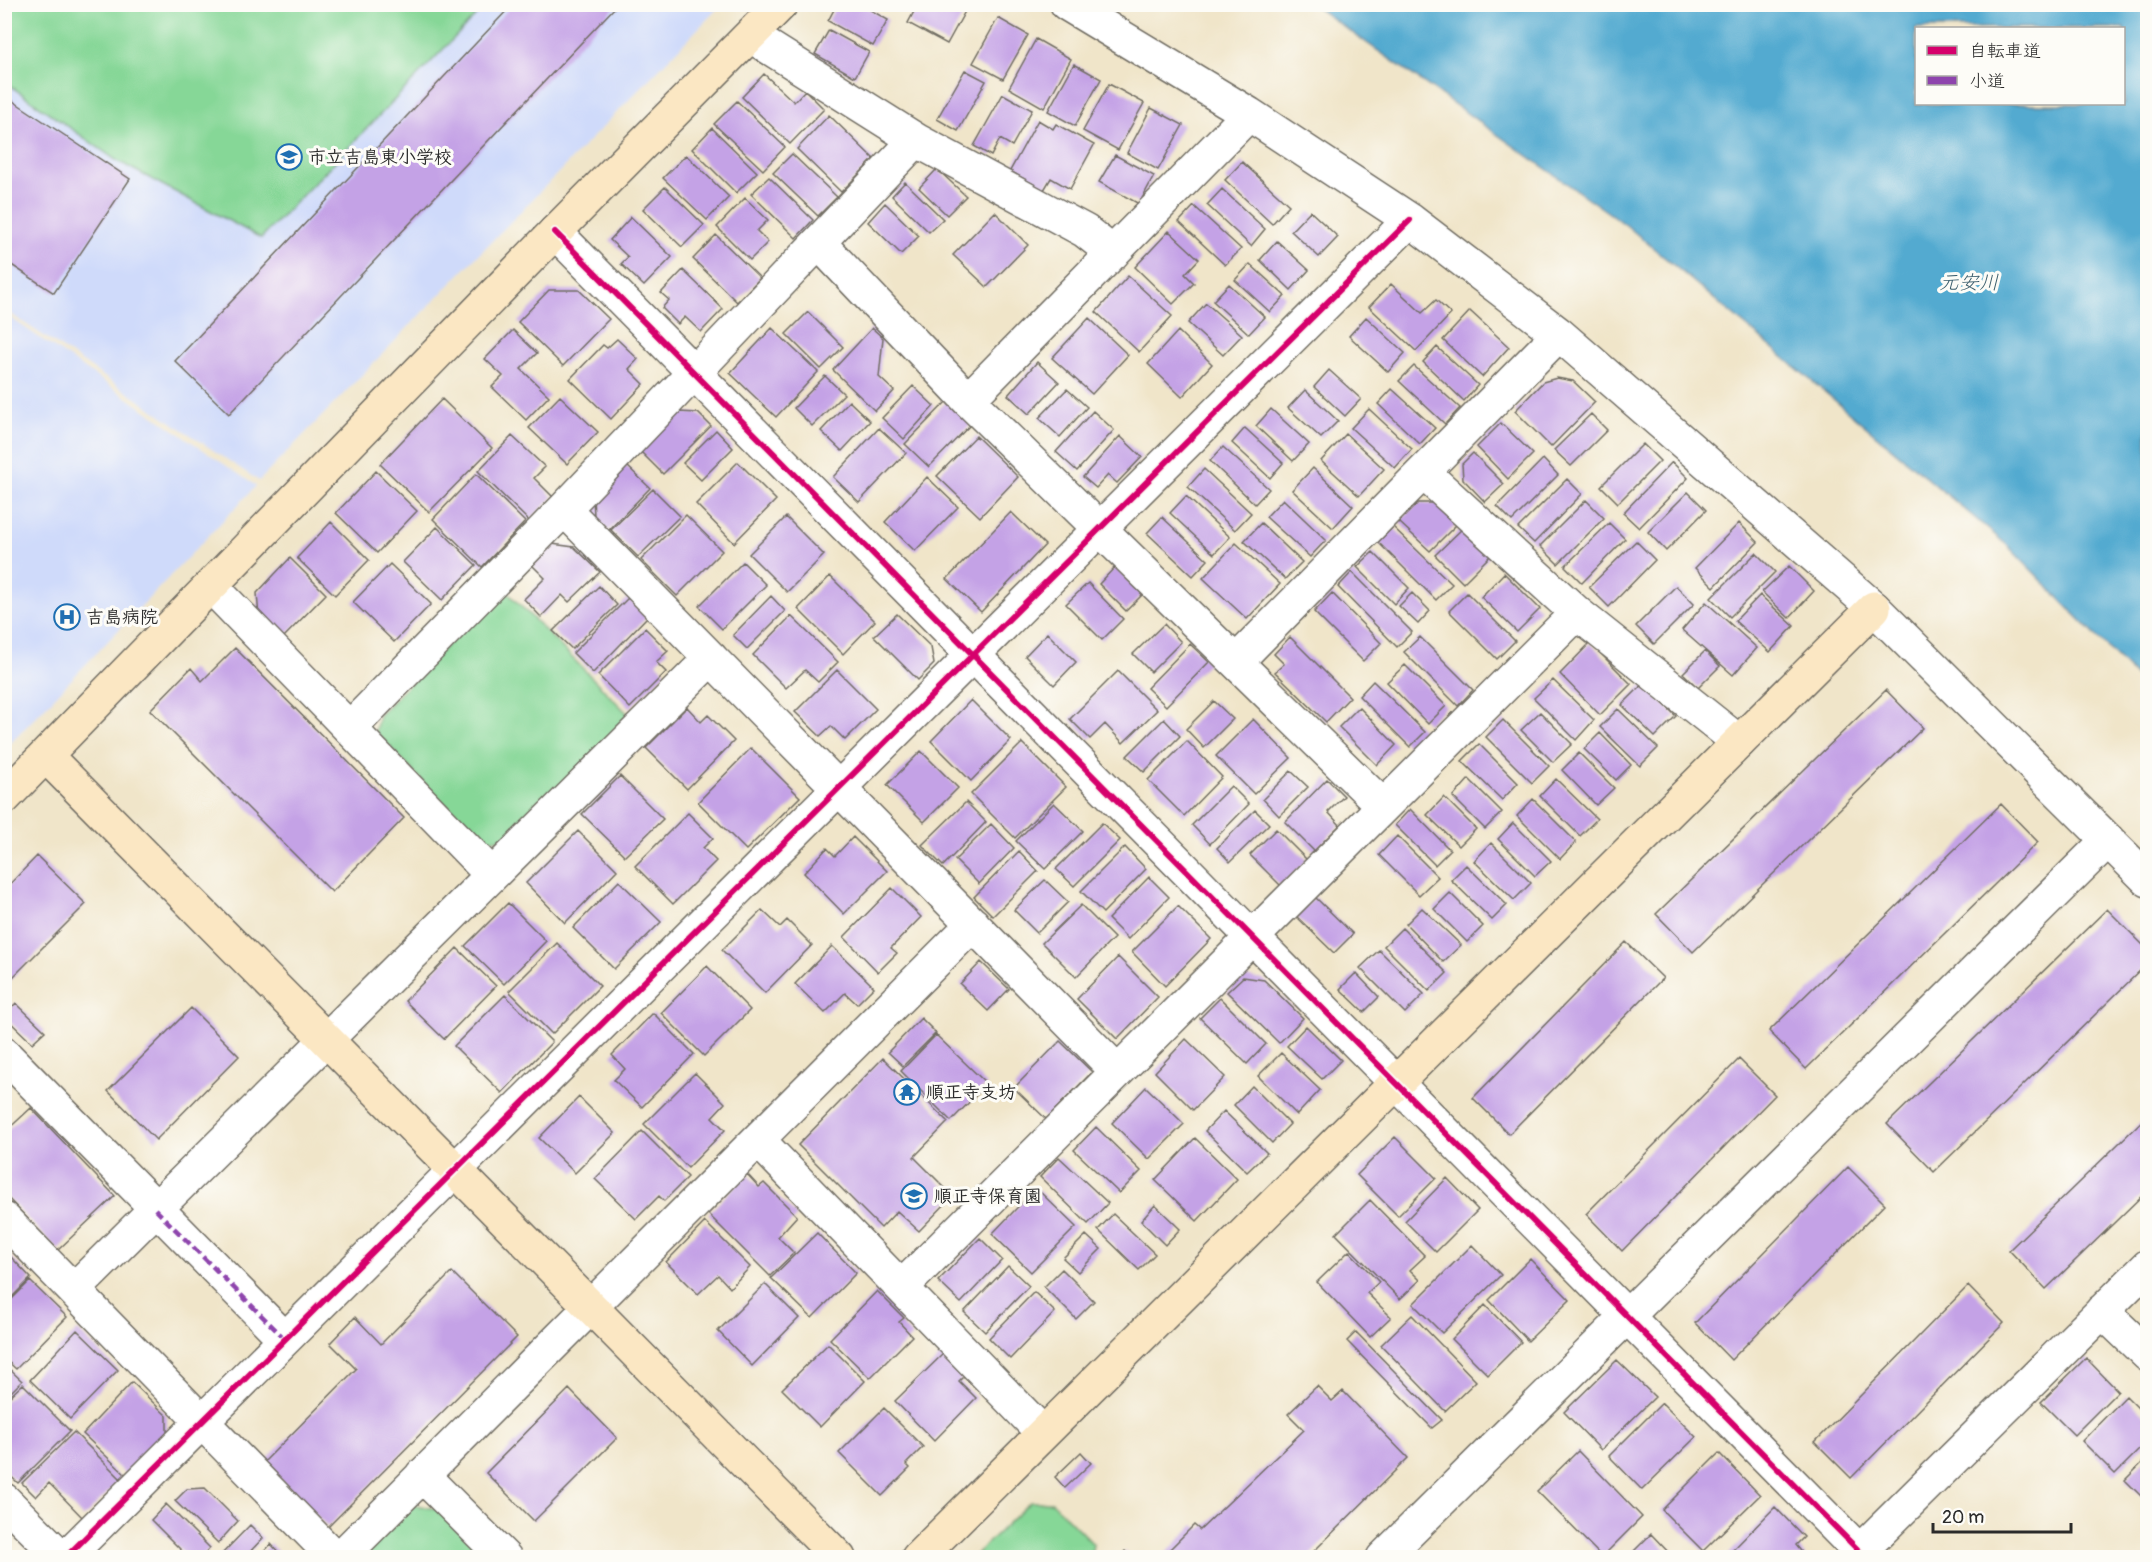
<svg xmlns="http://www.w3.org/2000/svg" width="2152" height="1562" viewBox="0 0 2152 1562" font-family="Pangolin,'Klee One',sans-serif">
<rect width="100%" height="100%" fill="#fdfcf7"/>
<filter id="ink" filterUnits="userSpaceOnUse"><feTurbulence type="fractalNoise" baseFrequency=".0167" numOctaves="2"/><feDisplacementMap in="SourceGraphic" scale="12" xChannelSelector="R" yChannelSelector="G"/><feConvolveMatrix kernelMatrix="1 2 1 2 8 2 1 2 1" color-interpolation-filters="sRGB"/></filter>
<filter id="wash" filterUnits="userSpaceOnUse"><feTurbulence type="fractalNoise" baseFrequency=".008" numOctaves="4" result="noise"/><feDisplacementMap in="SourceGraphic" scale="24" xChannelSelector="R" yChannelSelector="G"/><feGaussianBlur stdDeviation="1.35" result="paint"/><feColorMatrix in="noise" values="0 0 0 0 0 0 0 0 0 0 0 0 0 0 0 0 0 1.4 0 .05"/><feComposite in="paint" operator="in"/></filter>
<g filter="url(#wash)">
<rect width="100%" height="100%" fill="#f0e5c9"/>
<path fill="#cfdafa" d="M4,5H721L259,481L5,310Z
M5,314L256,486L5,749Z"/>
<path fill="#86d797" stroke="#588161" stroke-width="1.5" d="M5,4H486V5L261,238L116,160L5,82Z
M503,588L633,719L513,839L479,840L375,732L379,715Z
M1030,1502H1052L1093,1544L1091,1557H973Z
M415,1505L443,1510L491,1558H366L368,1550Z"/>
<path fill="#53aad0" stroke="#3f6a7e" stroke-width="1.5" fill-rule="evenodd" d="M1313,5H2147V688L2007,545L1626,225ZM1916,28H2124V104H1916Z"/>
<g id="blocks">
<path fill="#c4a2e6" d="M513,4H618L229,414L175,361Z
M837,4H860L888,20L873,46L828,21Z
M918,4H969L947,44L908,23Z
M998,18L1028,35L1003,79L973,63Z
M829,30L869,52L855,77L815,54Z
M1036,39L1071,59L1044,108L1009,88Z
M1074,64L1101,79L1075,126L1048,111Z
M965,70L986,81L958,131L937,119Z
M764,74L794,102L805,90L824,109L790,144L742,97Z
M1109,84L1144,103L1118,150L1083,131Z
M1003,94L1032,110L1012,146L1000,139L991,156L974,146Z
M4,95L130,179L54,293L4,260Z
M737,101L785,147L763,170L714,124Z
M1151,108L1183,125L1158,170L1127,153Z
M829,115L874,159L841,192L797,149Z
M1038,120L1053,129L1056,124L1094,145L1070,189L1051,178L1044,190L1010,171Z
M712,128L757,172L736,193L692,149Z
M792,154L837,197L818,216L773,173Z
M686,155L729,197L707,220L663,178Z
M1115,155L1154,176L1139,204L1099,182Z
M1242,162L1289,205L1272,224L1225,180Z
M937,169L966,196L947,215L919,188Z
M769,177L813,220L796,238L751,194Z
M905,182L943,219L929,232L892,196Z
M665,187L704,225L682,247L643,209Z
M1222,189L1265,229L1251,246L1207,205Z
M745,198L768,220L757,231L768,242L750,260L717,227Z
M885,203L919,236L901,254L868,222Z
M1194,206L1241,249L1225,265L1179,222Z
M1310,211L1338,237L1319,257L1291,231Z
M995,212L1028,245L987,287L953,255Z
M631,217L672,257L644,286L621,264L628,257L610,240Z
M1169,231L1199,259L1185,274L1194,283L1173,304L1135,267Z
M716,235L760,278L737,302L693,259Z
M1277,241L1309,270L1291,290L1260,260Z
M1250,264L1285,296L1270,312L1235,280Z
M683,270L723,309L701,332L685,317L678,324L662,308L669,300L661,293Z
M1128,276L1172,316L1139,352L1096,312Z
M1229,284L1265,317L1249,334L1213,301Z
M1391,284L1422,313L1436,300L1451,314L1416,351L1369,307Z
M549,290H579L609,319L563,366L518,322Z
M1206,303L1242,335L1223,355L1188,323Z
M1470,311L1509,347L1482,377L1443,340Z
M808,312L843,347L821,369L786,334Z
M1366,317L1405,353L1388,372L1349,336Z
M1089,318L1128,355L1092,394L1052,358Z
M772,328L818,372L776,417L730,373Z
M872,328L883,338L879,377L894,391L875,411L833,370Z
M513,330L537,353L521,369L549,396L526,420L492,387L503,376L485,359Z
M1178,331L1212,364L1182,397L1148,364Z
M617,339L638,359L629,369L644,384L611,419L570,379L603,345L607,348Z
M1437,347L1478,385L1464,401L1423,362Z
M1037,362L1059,382L1029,414L1008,395Z
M1414,366L1460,408L1445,424L1399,381Z
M1329,370L1361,399L1345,416L1314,387Z
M825,376L844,394L812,426L794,408Z
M1557,378L1573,381L1595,402L1551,447L1515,411L1543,382Z
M913,386L934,406L904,439L882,418Z
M1067,389L1087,407L1060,437L1039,418Z
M1392,389L1435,428L1420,444L1378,404Z
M1305,390L1338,421L1321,438L1288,408Z
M560,396L598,432L567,464L529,428Z
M442,399L492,448L429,512L380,464Z
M949,399L973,422L929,467L905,444Z
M849,401L870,421L842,451L821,431Z
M1271,409L1309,444L1293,461L1256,426Z
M1369,409L1412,449L1395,468L1351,428Z
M1093,411L1114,430L1077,471L1056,452Z
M679,412L698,413L711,426L663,474L640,451Z
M1591,414L1607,430L1571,466L1554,450Z
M1501,423L1533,454L1508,479L1477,447Z
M879,428L906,453L859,502L833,477Z
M1245,428L1283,463L1270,478L1232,443Z
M716,430L733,448L701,480L683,463Z
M1346,434L1384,469L1359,496L1321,461Z
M512,436L545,467L534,478L553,497L529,521L478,471Z
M976,436L1018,477L980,517L937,476Z
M1120,436L1142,457L1117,483L1108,475L1096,488L1083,477Z
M1643,444L1660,461L1618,503L1601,486Z
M1223,447L1269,489L1255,504L1210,461Z
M1473,453L1504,484L1485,502L1463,479L1462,464Z
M1543,459L1558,475L1512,521L1497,506Z
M738,462L776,500L734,543L696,504Z
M1672,462L1688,478L1639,528L1623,513Z
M625,464L650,488L608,531L594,516L593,496Z
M1313,468L1353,506L1333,528L1292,490Z
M1204,469L1251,513L1235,530L1188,487Z
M376,471L417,511L377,553L336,513Z
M476,474L525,522L482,567L433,519Z
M927,477L958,507L915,551L885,522Z
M1567,479L1582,494L1534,543L1518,528Z
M653,489L680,516L638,557L611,530Z
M1688,492L1706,510L1666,551L1648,532Z
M1186,496L1230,537L1214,554L1170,513Z
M1283,499L1326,540L1310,557L1266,517Z
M1586,500L1604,518L1558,564L1540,546Z
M1418,503H1441L1460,521L1430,551L1399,522Z
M1011,512L1045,545L981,612L947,579Z
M686,515L722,551L677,596L641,560Z
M786,517L824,555L787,592L749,554Z
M1162,517L1208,560L1193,576L1147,533Z
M331,522L369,560L335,595L297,558Z
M1261,523L1302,562L1285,579L1244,541Z
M1609,523L1625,539L1582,583L1565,566Z
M1739,523L1758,542L1714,587L1695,568Z
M437,527L476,565L442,600L403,562Z
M1393,527L1452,584L1436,600L1378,542Z
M1464,527L1491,555L1463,583L1435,555Z
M1636,541L1655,560L1609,607L1589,587Z
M1236,543L1280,584L1247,619L1203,578Z
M552,544L574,547L600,572L569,602L562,595L541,617L524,599L545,578L532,565Z
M1373,552L1409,588L1394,604L1357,567Z
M1756,553L1775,572L1730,617L1711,598Z
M290,558L326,594L282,639L259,617L257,593Z
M743,562L766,585L722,629L699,606Z
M390,564L431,604L394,642L353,602Z
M1789,566L1814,591L1789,618L1762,592Z
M1115,567L1143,594L1126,611L1099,584Z
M1352,572L1412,632L1397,647L1338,587Z
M1504,573L1540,609L1517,632L1481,597Z
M830,576L875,621L843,654L798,609Z
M1088,583L1123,619L1102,640L1066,604Z
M599,586L617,605L572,649L553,631Z
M1676,586L1694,604L1654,644L1636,626Z
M1332,593L1381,643L1363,661L1314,612Z
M1412,593L1430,611L1418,624L1399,606Z
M1467,593L1515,641L1497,659L1449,611Z
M1760,595L1794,626L1770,652L1735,621Z
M771,596L785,611L747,649L733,635Z
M628,598L647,617L593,673L573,653Z
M1706,602L1757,648L1733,675L1682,630Z
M897,614L931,647L934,664L918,680L874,636Z
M791,616L838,662L818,682L805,670L786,688L753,655Z
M1164,624L1181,642L1151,672L1133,654Z
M645,628L668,651L656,662L666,672L630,708L598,675Z
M1047,633L1076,662L1054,685L1025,656Z
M1290,637L1350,697L1326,722L1275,672L1284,664L1274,654Z
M1420,637L1473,690L1458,706L1404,652Z
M1590,643L1631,684L1600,715L1560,674Z
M1190,644L1209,662L1166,706L1147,688Z
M235,648L404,818L332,892L150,710L191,668L202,681Z
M1705,651L1720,666L1698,688L1683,673Z
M1405,665L1446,706L1428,724L1387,682Z
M837,670L876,709L845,740L831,726L820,736L795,712Z
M1118,671L1157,710L1123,743L1105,724L1090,739L1070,719Z
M1553,680L1594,720L1576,740L1534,698Z
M1373,681L1425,732L1410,747L1359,696Z
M1643,684L1676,716L1655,737L1622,705Z
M1886,690L1923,728L1693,952L1656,914Z
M971,700L1011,740L971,781L931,741Z
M1214,701L1233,719L1204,748L1186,729Z
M687,707L701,722L708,715L734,741L687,789L646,748Z
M1359,707L1396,745L1377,765L1339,727Z
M1618,709L1658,748L1640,766L1600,727Z
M1540,712L1572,744L1553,762L1521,730Z
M1164,719L1180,736L1144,772L1127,756Z
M1253,719L1291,758L1254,794L1216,756Z
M1503,720L1549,766L1532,783L1486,737Z
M1600,733L1631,765L1616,780L1584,749Z
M1187,741L1222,777L1184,816L1148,780Z
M1022,743L1066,787L1015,838L971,794Z
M1479,744L1518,783L1502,800L1462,761Z
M751,748L800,797L746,850L698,802Z
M921,751L958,788L924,822L887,785Z
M1579,753L1614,788L1596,805L1562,770Z
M1291,771L1308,787L1279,816L1263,799Z
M620,776L663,819L625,856L582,814Z
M1327,779L1344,796L1328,812L1340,825L1314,851L1285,822Z
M1469,779L1502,812L1485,829L1453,797Z
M1556,779L1597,819L1580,836L1540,796Z
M1231,786L1249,804L1210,844L1192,825Z
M1444,797L1476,829L1459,846L1427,815Z
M1533,799L1576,842L1560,859L1517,816Z
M966,802L986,822L943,866L922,845Z
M1054,803L1083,831L1045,869L1016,841Z
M2001,804L2038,842L1806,1069L1769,1031Z
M1410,809L1450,850L1435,865L1395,825Z
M1255,810L1269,824L1230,862L1217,848Z
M688,813L713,838L703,848L716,861L673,904L635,866Z
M1102,823L1120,840L1074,886L1056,869Z
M1513,823L1551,861L1535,876L1498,839Z
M991,824L1014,848L979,884L955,860Z
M1276,829L1307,860L1281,886L1250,855Z
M578,831L617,870L565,923L526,883Z
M1397,836L1438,877L1419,895L1379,855Z
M853,837L887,871L844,914L804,873L827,848L835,856Z
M1491,843L1531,883L1514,900L1474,861Z
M1125,847L1146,869L1103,913L1081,891Z
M1019,851L1038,871L993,916L974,897Z
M37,856L86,904L4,986V890Z
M1466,865L1507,905L1492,920L1451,880Z
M1149,877L1169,897L1128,939L1108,919Z
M1045,880L1068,902L1037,933L1014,910Z
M619,881L661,922L614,969L573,928Z
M892,888L921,917L891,948L897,953L878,972L844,937Z
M1450,893L1483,926L1467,942L1434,909Z
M1315,897L1353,934L1334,953L1296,916Z
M508,903L546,941L504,984L465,946Z
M1081,905L1114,938L1076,977L1042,943Z
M1178,906L1211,939L1165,986L1132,952Z
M1422,908L1461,945L1443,962L1406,924Z
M2107,909L2148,950V963L1934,1172L1887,1124Z
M762,910L780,927L787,920L812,945L765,993L722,950Z
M1402,928L1447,973L1429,991L1384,946Z
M1626,942L1663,978L1509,1134L1473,1098Z
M557,943L600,986L552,1034L509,991Z
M832,946L874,987L857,1004L845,993L825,1013L795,984Z
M457,948L496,986L444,1039L405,1001Z
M1379,950L1424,994L1405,1013L1360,968Z
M1118,957L1158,997L1117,1039L1077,999Z
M981,962L1009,989L988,1011L960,984Z
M707,966L750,1010L704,1056L661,1013Z
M1356,973L1379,997L1364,1012L1340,989Z
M1243,977L1264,980L1303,1018L1279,1043L1227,992Z
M505,995L552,1042L502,1093L454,1046Z
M1220,998L1266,1044L1247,1064L1200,1018Z
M16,1003L45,1031L32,1043L4,1016Z
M191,1008L239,1056L156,1140L108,1091Z
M653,1013L694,1054L642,1107L614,1080L625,1069L612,1055Z
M921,1018L936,1033L903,1066L888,1052Z
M1306,1026L1341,1060L1322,1079L1287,1046Z
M936,1035L987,1084L951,1121L901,1071Z
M1186,1039L1225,1077L1193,1110L1155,1072Z
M1060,1041L1092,1072L1046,1119L1014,1088Z
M1281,1053L1320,1090L1297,1115L1258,1076Z
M883,1058L948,1122L914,1157L953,1196L919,1231L897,1211L881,1228L798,1145Z
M1739,1059L1775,1095L1622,1251L1586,1214Z
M695,1073L725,1103L712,1117L725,1130L688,1168L644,1124Z
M1252,1086L1290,1124L1272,1143L1234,1105Z
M1146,1087L1184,1124L1149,1159L1112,1123Z
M579,1097L615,1133L575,1173L539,1138Z
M31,1108L115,1196L58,1250L4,1194V1133Z
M1224,1111L1267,1153L1247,1172L1205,1131Z
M2148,1115V1190L2046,1289L2009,1250Z
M1096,1127L1141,1171L1119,1193L1074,1150Z
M642,1131L688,1177L664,1201L659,1196L636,1219L595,1179Z
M1395,1137L1436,1178L1398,1216L1357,1175Z
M1195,1138L1237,1179L1197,1221L1155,1180Z
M1059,1157L1108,1203L1088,1224L1040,1177Z
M1848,1167L1885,1204L1731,1360L1695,1323Z
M747,1174L759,1187L764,1183L797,1216L778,1237L794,1253L770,1276L708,1214Z
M1447,1178L1478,1210L1436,1252L1405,1221Z
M1036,1188L1076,1227L1031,1272L992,1234Z
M1370,1200L1425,1256L1410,1270L1420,1280L1400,1299L1336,1234Z
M1155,1205L1180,1229L1165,1245L1141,1221Z
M1113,1214L1155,1254L1139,1270L1098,1230Z
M705,1222L750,1267L730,1288L718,1275L698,1294L666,1262Z
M817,1233L856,1273L812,1318L771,1278Z
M1086,1235L1101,1249L1078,1272L1063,1258Z
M980,1238L1002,1260L961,1303L938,1281Z
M1472,1245L1501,1275L1442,1333L1413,1304Z
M1349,1251L1379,1282L1367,1293L1391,1317L1370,1337L1317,1282Z
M10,1256L31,1278L5,1304V1261Z
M1530,1259L1570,1300L1528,1341L1489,1300Z
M1008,1266L1029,1286L985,1332L964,1312Z
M1062,1269L1094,1301L1076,1319L1044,1287Z
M452,1272L517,1337L328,1527L263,1463L356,1369L330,1343L355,1317L381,1344Z
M30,1281L67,1317L16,1369L4,1358V1307Z
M765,1284L799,1318L752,1366L718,1331Z
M1968,1286L2004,1323L1851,1478L1815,1442Z
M877,1291L904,1318L899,1322L912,1336L870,1378L830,1339Z
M1034,1292L1055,1312L1010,1359L989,1338Z
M1485,1305L1521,1342L1488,1375L1452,1339Z
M1412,1315L1476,1381L1445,1411L1381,1345Z
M77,1330L118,1370L70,1419L30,1380Z
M1356,1332L1442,1420L1432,1428L1347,1341Z
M828,1344L865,1381L820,1427L782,1389Z
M945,1352L966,1374L959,1381L976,1398L934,1441L895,1401Z
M2086,1358L2118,1391L2074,1435L2041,1402Z
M1617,1360L1655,1397L1601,1450L1564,1412Z
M4,1364L22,1381L4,1399Z
M132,1382L167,1416V1434L127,1476L83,1434Z
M23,1384L70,1431L18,1483L4,1470V1402Z
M1317,1386L1332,1401L1343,1391L1408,1458L1307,1558H1161L1194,1525L1200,1530L1304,1430L1288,1414Z
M569,1389L617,1438L534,1521L486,1473Z
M2126,1396L2148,1418V1441L2115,1474L2082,1441Z
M1662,1403L1696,1437L1642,1490L1609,1456Z
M884,1408L923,1447L906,1464L910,1468L882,1496L839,1453Z
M74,1432L121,1479L83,1518L49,1483L36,1497L22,1483Z
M1578,1451L1642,1517L1602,1557L1537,1491Z
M1081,1452L1091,1463L1065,1488L1055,1477Z
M1719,1453L1760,1495L1703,1551L1662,1510Z
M2148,1457V1503L2125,1480Z
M205,1488L238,1521L218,1543L175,1501L187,1489Z
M166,1504L210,1548L201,1558H189L151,1520Z
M1775,1507L1804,1537L1796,1545L1805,1556L1804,1558H1732L1729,1554Z
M250,1525L263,1538L244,1558H218Z
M1651,1534L1674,1558H1627Z
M271,1544L284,1558H258Z
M4,1547L15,1558H4Z
M730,1551L737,1558H723Z
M1125,1551L1132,1558H1118Z"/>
</g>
</g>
<g filter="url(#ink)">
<use href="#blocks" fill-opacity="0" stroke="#706c62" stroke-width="1.5"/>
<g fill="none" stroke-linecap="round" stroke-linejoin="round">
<g stroke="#706c62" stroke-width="36">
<path id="street" d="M1067,4L1249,114L1410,220L1559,334L1874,608L2148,880
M751,36L916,140L1085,231L1113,253
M555,232L1866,1558
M819,243L968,400L1383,806
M968,400L1249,114
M1424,473L1577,613L1739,742
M564,509L1117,1071
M211,586L491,874
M1236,662L1559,334
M350,728L564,509L916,140
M4,1054L285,1339
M758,1140L1043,1433
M4,1219L335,1558
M902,1287L1577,613
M74,1290L711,658
M2102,1311L2148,1355
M422,1475L505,1558
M4,1500L62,1558
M65,1558L1410,220
M340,1558L973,924
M1383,1558L2108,840
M1853,1558L2148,1266"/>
</g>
<g stroke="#706c62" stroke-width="36">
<path id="secondary" d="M46,756L839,1558
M4,798L555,232L781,4
M918,1558L1874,608"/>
</g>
<use href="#street" stroke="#fff" stroke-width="33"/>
<use href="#secondary" stroke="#fbe7c3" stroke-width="33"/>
<path stroke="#8e44ad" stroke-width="4.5" stroke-dasharray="9 4.5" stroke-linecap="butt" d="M155,1209L285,1339"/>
<g stroke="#fdfcf7" stroke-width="10">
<path id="cycleway" d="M555,232L1866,1558
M65,1558L1410,220"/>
</g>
<use href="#cycleway" stroke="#d6006c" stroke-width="6"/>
</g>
</g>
<defs>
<g id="school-ring" transform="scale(1.35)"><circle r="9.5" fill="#fdfcf7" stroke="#1f6fb2" stroke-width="1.5"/><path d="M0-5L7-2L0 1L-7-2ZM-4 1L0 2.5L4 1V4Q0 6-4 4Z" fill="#1f6fb2"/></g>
<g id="hospital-ring" transform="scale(1.35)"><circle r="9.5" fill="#fdfcf7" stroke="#1f6fb2" stroke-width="1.5"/><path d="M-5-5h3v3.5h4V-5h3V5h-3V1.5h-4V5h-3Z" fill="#1f6fb2"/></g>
<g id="temple-ring" transform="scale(1.35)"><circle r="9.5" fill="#fdfcf7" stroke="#1f6fb2" stroke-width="1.5"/><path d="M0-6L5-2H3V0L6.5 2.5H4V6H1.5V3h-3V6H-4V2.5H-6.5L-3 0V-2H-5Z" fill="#1f6fb2"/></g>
</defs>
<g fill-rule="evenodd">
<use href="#school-ring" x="289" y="157"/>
<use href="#hospital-ring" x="67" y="617"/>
<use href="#temple-ring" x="907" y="1092"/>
<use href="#school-ring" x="914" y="1196"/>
</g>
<g text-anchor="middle" stroke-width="6" stroke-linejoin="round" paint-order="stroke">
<g font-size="18" font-weight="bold" fill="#2b2b2b" stroke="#fdfcf7" text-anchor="start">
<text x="308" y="163">市立吉島東小学校</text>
<text x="86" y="623">吉島病院</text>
<text x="926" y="1098">順正寺支坊</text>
<text x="934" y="1202">順正寺保育園</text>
</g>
<g font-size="20" font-style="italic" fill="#3b5e6d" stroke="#fdfcf7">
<text x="1969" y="289">元安川</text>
</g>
</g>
<rect width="2152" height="1562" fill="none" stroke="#fdfcf7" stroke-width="24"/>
<rect x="1915" y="27" width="210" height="78" fill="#fdfcf7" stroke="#a9a8a5" stroke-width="1.5"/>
<rect x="1927" y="46" width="30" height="9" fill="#d6006c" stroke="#a9a8a5" stroke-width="1.5"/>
<text x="1969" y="57" font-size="18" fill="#2b2b2b">自転車道</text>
<rect x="1927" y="76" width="30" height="9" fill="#8e44ad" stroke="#a9a8a5" stroke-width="1.5"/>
<text x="1969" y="87" font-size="18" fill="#2b2b2b">小道</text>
<path d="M1933 1523v9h138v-9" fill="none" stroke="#2b2b2b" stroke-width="3"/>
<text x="1942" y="1523" font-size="18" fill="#2b2b2b" stroke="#fdfcf7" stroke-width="4.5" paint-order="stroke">20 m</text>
</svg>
